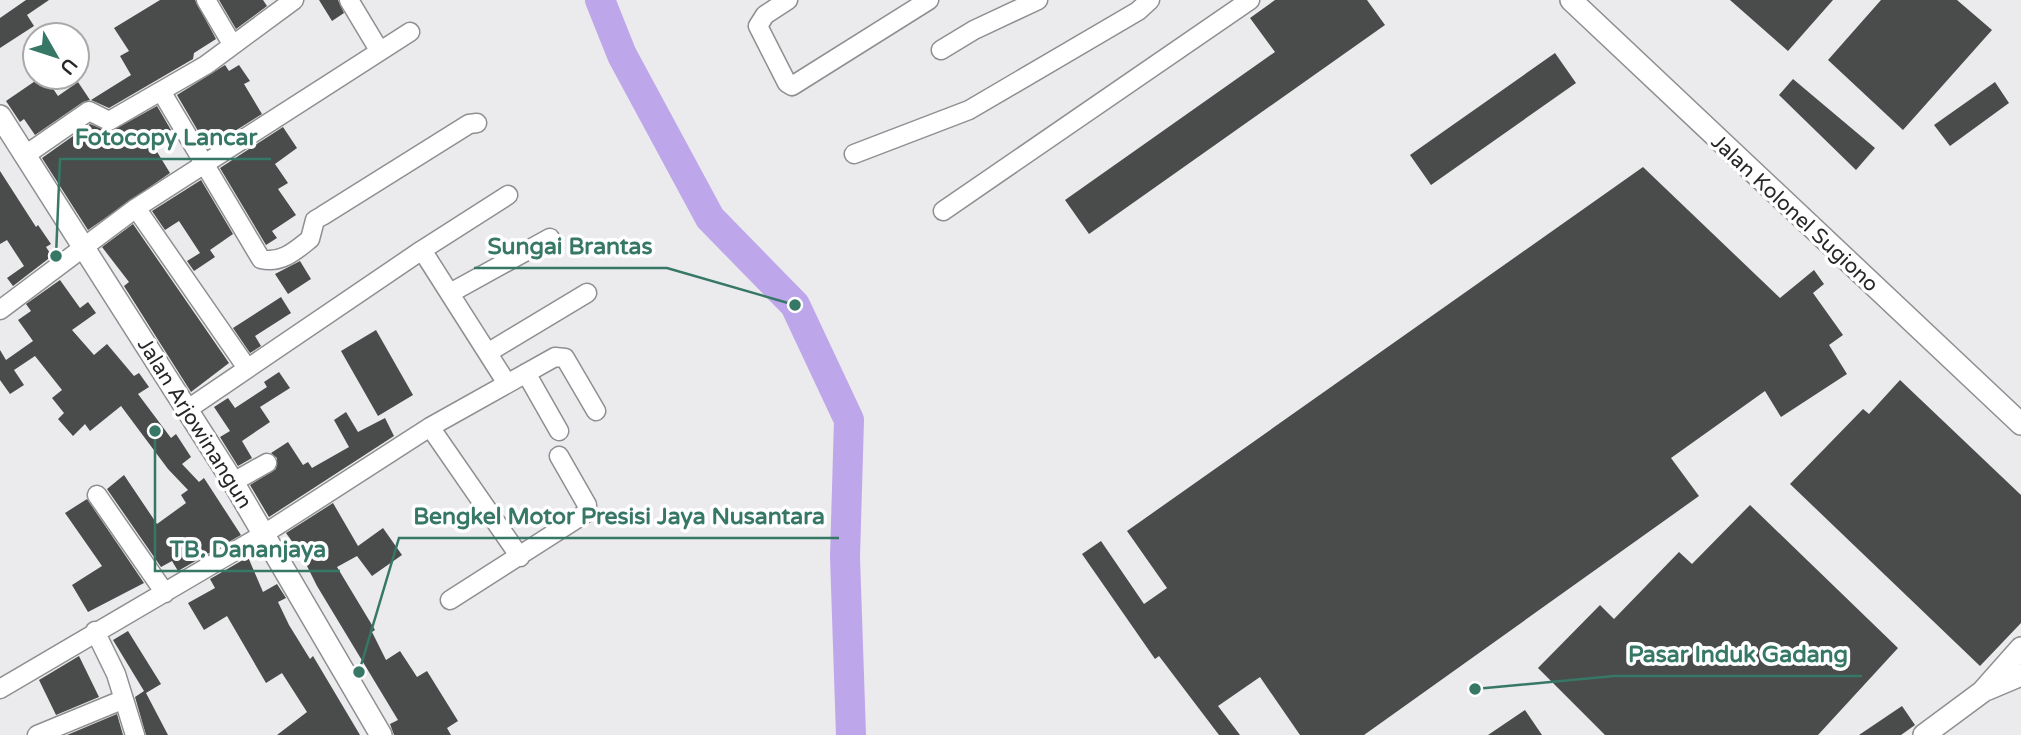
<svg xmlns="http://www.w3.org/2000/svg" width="2021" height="735" viewBox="0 0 2021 735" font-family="'Varela Round',sans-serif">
<rect width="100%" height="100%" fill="#ebeaed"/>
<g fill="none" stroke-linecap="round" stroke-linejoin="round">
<path stroke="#bea6eb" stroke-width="30" d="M600,0L622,55L710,218L795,305L849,420L845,557L851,735"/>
</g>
<path fill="#494c4b" d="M26,0H49L27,15L34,26L0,48V18Z
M160,0H195L216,39L194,53L193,59L109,108L91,100L131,75L120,56L129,51L114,28Z
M219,0H263L267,6L236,29Z
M319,0H338L344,13L332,21Z
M1275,0H1367L1385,25L1089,234L1065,200L1275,52L1250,18Z
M1730,0H1833L1788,51Z
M1881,0H1957L1992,30L1903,130L1828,60Z
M1555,53L1576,83L1431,185L1410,155Z
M225,65L229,71L239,65L250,81L244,84L262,114L208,148L177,95Z
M41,77H45L58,96L78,82L90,100L83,102L35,135L24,119L20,122L6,101Z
M1793,79L1875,148L1856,170L1779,95Z
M1995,82L2009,103L1950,146L1934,125Z
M157,106L171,130L151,142L170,173L88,230L42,158L90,124L110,132Z
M283,127L297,148L275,164L288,183L278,189L296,215L272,231L277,238L266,245L220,168Z
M1643,167L1780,298L1814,270L1824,284L1813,293L1843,335L1829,345L1847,374L1781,417L1765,391L1671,458L1699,496L1364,735H1300L1260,677L1218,706L1240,735H1219L1159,656L1155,659L1082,554L1101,541L1144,604L1167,588L1127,531Z
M0,171L36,227L38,225L51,244L46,247L52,256L13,286L7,278L24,266L7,240L0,244Z
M201,180L233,234L210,250L215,257L194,271L187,261L200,253L179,221L165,230L152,211Z
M133,224L229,363L191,392L124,286L129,282L102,247Z
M300,261L311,279L288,294L275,274Z
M60,280L80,308L88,302L96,313L72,330L94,355L107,344L134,376L139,373L149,387L138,394L171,438L176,434L191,457L182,464L199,482L204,478L241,535L178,571L172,561L161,567L107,489L124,475L157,524L186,503L181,495L188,490L168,469L121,406L90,431L85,424L73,436L58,419L64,413L52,398L62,390L35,356L14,370L24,385L10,394L0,380V350L6,360L33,341L18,320L31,311L26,304Z
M281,297L291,313L255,336L261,346L250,353L233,328Z
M376,330L413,395L378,416L341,351Z
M279,372L290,388L260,407L270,422L242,441L252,458L238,466L220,437L230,431L214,407L228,398L235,408L267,387L264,382Z
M1900,380L2021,495V623L1980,666L1790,484L1863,409L1869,414Z
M346,412L358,432L385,418L394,436L269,517L250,485L276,469L277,458L271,453L288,442L303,465L308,462L312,468L349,447L334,420Z
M87,499L144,583L88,612L72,585L102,566L65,513Z
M333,503L358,546L383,528L402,555L372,576L357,556L337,567L375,630L372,632L386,660L400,651L417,677L427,671L458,721L447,728L451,735H394L390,724L398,720L317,586L301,554L286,533Z
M1750,505L1898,648L1818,735H1605L1538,668L1600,605L1614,619L1679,552L1692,564Z
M248,557L263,592L277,584L286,598L278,602L289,625L310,659L313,656L360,735H277L307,712L282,673L266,683L227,616L204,630L188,603L215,588L210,579Z
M128,631L161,684L146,693L168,735H146L135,697L144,691L113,640Z
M79,656L99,697L56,715L39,680Z
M1902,706L1915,725L1901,735H1859Z
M1525,710L1542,735H1488Z
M117,714L123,735H67Z"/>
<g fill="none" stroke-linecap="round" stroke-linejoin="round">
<g stroke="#8f8e91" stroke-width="21">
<path id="minor" d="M206,0L232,44
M349,0L379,50
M788,0L765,15L758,26L787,83L792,86L929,0
M941,50L974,30L1038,0
M161,91L261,259C281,264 295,251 310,239L315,220L322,216L469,124L477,123
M854,154L969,110L1138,11L1150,0
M24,156L89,111L109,121L206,65L294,0
M136,208L247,368
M943,211L1250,0
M422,250L508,195
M452,292L550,238
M0,310L136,208L410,32
M489,352L587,293
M526,373L559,431
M188,409L422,250L506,382
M430,427L520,557
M233,482L267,463
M97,495L165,593
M450,600L586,513L587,505L559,456
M95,631L116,674L135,735
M0,689L264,534L430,427L555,357L565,358L596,411
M37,735L122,700"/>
</g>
<g stroke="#8f8e91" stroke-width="24">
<path id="major" d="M1571,0L2021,424
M0,116L233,482L381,735
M1988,689L2021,675
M1924,735L1982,692L2021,648"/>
</g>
<use href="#minor" stroke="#fff" stroke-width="18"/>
<use href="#major" stroke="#fff" stroke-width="21"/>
</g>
<g text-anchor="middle" stroke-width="7" stroke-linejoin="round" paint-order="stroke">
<g font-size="21" fill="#282728" stroke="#fff">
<text transform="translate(1795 213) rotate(43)" y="7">Jalan Kolonel Sugiono</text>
<text transform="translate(195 423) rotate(58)" y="7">Jalan Arjowinangun</text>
</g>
</g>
<path fill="none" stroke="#367766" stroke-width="2.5" d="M56 256L60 159H271M795 305L667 268H474M359 672L399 538H839M155 431L155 571H340M1475 689L1614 676H1862"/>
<g fill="#367766" stroke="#fff" stroke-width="2.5">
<circle cx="56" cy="256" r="7"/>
<circle cx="795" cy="305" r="7"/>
<circle cx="359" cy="672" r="7"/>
<circle cx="155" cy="431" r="7"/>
<circle cx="1475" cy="689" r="7"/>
</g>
<g font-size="23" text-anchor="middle" font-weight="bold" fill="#367766" stroke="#fff" stroke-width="7" stroke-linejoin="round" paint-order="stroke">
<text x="166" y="145">Fotocopy Lancar</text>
<text x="570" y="254">Sungai Brantas</text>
<text x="619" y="524">Bengkel Motor Presisi Jaya Nusantara</text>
<text x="248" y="557">TB. Dananjaya</text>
<text x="1738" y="662">Pasar Induk Gadang</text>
</g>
<g transform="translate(56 56) rotate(129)"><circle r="33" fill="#ffffff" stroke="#a9a9a9" stroke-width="2"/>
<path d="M0-5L12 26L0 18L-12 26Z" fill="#367766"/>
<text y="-10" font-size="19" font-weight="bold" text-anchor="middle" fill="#282728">U</text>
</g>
</svg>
